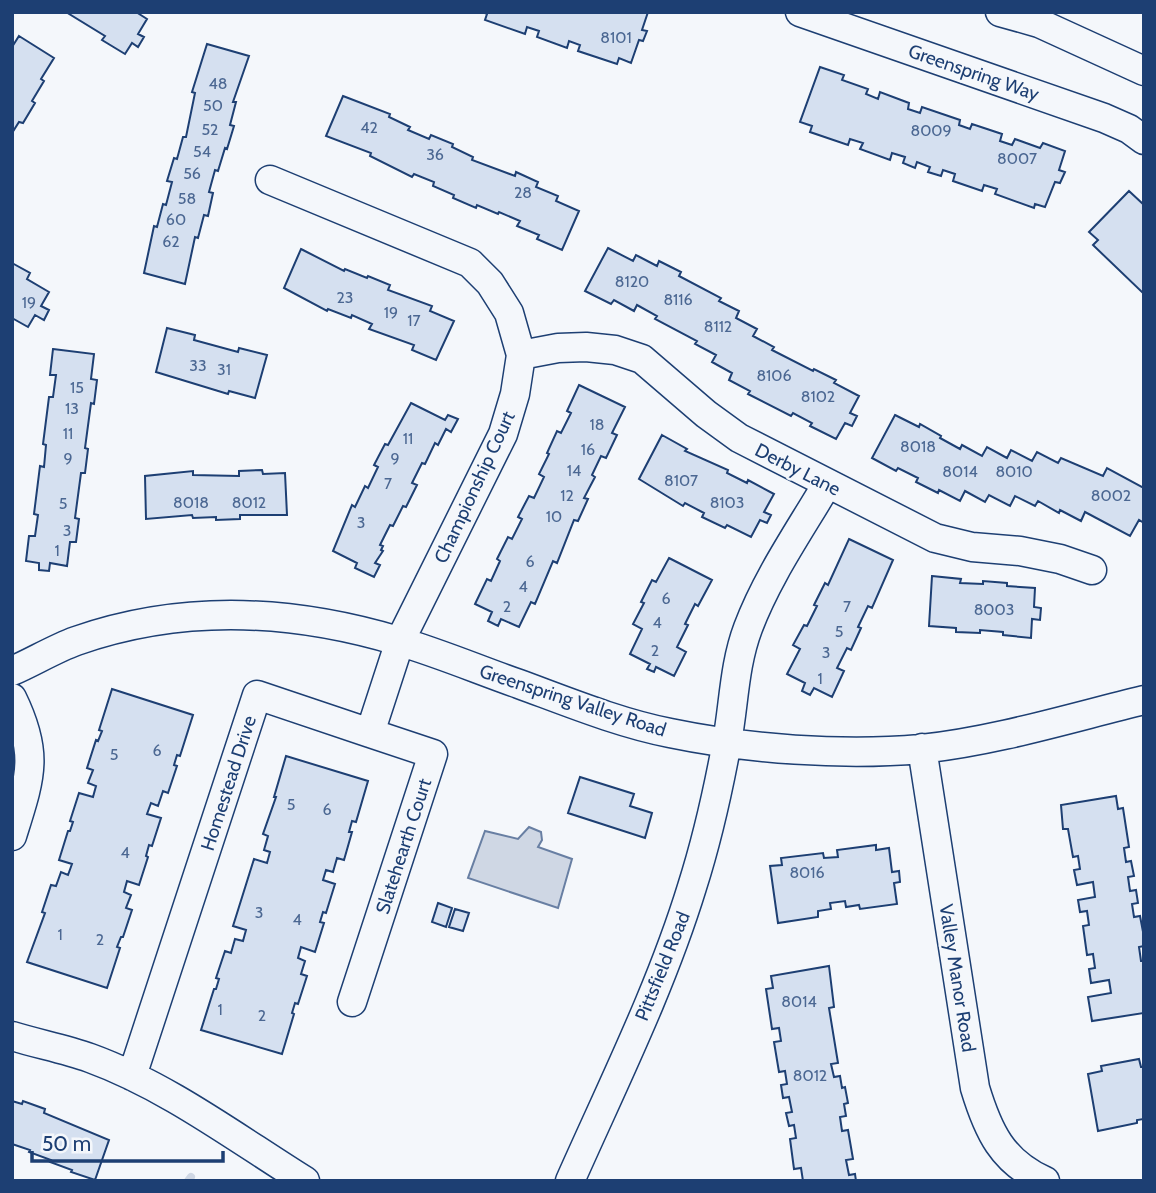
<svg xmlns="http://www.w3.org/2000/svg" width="1156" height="1193" viewBox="0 0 1156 1193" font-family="Cabin,sans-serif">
<rect width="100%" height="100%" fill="#f4f7fb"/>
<path fill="#cfd7e4" stroke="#687fa3" stroke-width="2" d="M529,827L541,832L542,840L538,847L572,859L558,908L468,878L485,831L518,839Z"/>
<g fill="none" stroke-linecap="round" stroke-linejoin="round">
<path stroke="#cfd7e4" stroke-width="8" d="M188,1181L191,1177"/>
</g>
<path fill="#d5e0f0" stroke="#1d3f73" stroke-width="2" d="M66,12H136L147,19L138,34L144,37L138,47L132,43L125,54L102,40L105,36Z
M483,12H648L642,30L647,31L643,41L639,40L631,63L619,58L617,64L578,51L580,45L569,41L567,48L537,37L539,31L527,27L525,34L485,20L487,14Z
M19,36L54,58L41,79L44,81L32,101L35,103L23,123L19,122L12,133V47Z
M207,44L249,56L233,102H236L230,125L234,126L227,149L225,148L218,171L215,170L209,192L213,193L208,216L204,215L198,238L195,237L185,284L144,273L154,226L157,227L163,204L166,205L172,182L167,181L174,158L177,159L183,137H186L195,93L192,92Z
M820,67L844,75L842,80L868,89L866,94L878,99L880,92L909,103L908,109L920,113L922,107L960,120L959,125L970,129L972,124L1002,134L1000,141L1012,145L1015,139L1040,148L1043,143L1065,151L1059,170L1065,172L1060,183L1055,182L1045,207L1035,204L1034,208L995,194L997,189L984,185L982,191L953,181L955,174L943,170L941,176L928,172L930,167L917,162L915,168L903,163L905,157L892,153L890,160L860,149L863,143L850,139L848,145L810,132L812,126L800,122Z
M343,96L390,114L389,117L410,127L408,130L429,139L431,135L453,144L452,147L473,157L472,160L515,176L516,172L538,182L536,187L558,196L556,201L579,211L562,250L537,239L539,235L517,226L520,221L499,212L498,214L477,205L476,208L453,198L454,195L433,186L434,182L414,174L412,177L370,156L371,153L326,136Z
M1129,191L1144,205V294L1093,245L1098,240L1089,232Z
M608,248L633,261L636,255L657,266L659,261L681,272L679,276L721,298L719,301L739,311L736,318L757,329L753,336L774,347L772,350L813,371L814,369L836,380L834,383L859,396L850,413L857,416L852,426L845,423L836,439L810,426L812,423L793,413L791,416L748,394L750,391L729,380L732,373L712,362L716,355L695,344L697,341L655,319L657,316L637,305L634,311L614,300L611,304L585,291Z
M301,249L344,271L345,269L367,278L368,276L390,285L388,290L432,306L430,311L454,321L436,360L412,350L414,345L369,329L372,324L352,315L351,318L328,309L327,311L284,288Z
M12,263L30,273L27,279L49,292L41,306L49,310L44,320L35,315L28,327L12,318Z
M167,328L195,335L194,340L238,352L239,348L267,355L255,398L229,391L228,394L156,372Z
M53,349L94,354L91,379L97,380L94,404L91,403L85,448L88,449L85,473H81L75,518L79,519L76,542H70L67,566L50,563L49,571L39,570V563L26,561L29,536H35L38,515L34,514L40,466L44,467L46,445L43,444L49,397H53L56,375H50Z
M579,385L625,407L612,433L617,435L606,458L601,456L592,475L595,477L584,498L588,499L578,521L574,520L557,563L553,561L535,604L531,602L519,627L501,619L498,626L488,621L492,612L475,604L487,579L491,581L500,561L497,559L508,537L512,539L522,519L518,517L529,496L534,498L544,477L539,474L549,454L547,453L557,431L561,433L571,413L567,411Z
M411,403L445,420L448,415L458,419L451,432L446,429L438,445L435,443L425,464L422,463L412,483L417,485L406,507L403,506L393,526L390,525L380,545L383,546L381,550L383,551L375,563L380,565L374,577L355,568L357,563L333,551L352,505L355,507L365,486L368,488L378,467L374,465L385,444L388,445Z
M895,415L919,427L920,424L941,436L940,438L960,449L962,445L982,456L987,447L1007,458L1011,450L1032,461L1037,452L1058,463L1061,458L1103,476L1107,468L1144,488V523L1139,520L1130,536L1085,512L1081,521L1060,510L1059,513L1038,501L1035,506L1015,496L1010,506L989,495L985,502L965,491L960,501L939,490L938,493L916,482L918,478L898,468L896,471L872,458Z
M662,435L687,449L685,451L728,470L727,473L747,483L748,480L774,494L764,512L771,515L767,523L760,520L751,537L727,525L725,528L702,517L704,513L685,503L683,506L639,479Z
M262,470L263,474L285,473L287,515H240V519L216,520V517L193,518L192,515L146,519L145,476L193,471V475L239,476V471Z
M849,539L893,560L872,608L868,606L858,627L861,628L851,650L847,648L837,668L844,671L832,697L814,688L810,695L802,691L805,683L787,674L800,649L793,645L804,625L807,626L817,606L814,605L825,583L828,585Z
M669,558L712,580L698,606L695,604L685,624L688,625L677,647L686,652L674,676L656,667L654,672L647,669L650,664L630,654L642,629L633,624L644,603L641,602L652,580L656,582Z
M932,576L961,579L960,583L983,584V581L1007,583V586L1035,588L1034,607L1041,608L1040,620L1032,619L1031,638L1003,635V632L980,630V633L956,632V628L929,626Z
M112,689L193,715L180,756L177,755L174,765L177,766L168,793L163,791L158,806L151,803L147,814L161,818L152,846L149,845L146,856L148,857L139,885L127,881L124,892L131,895L126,908L132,910L123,937H121L117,947L120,948L107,988L27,962L45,913L42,912L51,885L56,886L61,872L68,875L72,864L59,860L68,831H70L73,822L70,821L79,793L93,797L96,786L88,783L93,770L87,768L96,740L98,741L102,731L99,730Z
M286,756L368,781L356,822L352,821L349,832H352L344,860L337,858L333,872L326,870L323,880L335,884L326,913L323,912L320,922L324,923L315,952L301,947L298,958L305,961L301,974L307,976L298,1004L295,1003L292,1013L294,1014L282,1054L201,1030L214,989H216L219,979L216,978L225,951L231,953L235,939L243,941L246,930L233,926L254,859L267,863L270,852L264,850L268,836L263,834L276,797H274Z
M580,777L634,794L630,806L652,813L645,838L568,813Z
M1116,796L1118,809L1123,808L1129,847L1124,848L1126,862L1131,861L1134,876L1128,877L1130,891L1136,890L1138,903L1132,904L1134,917L1140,916L1144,937V946L1139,947L1141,961H1144V1013L1092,1021L1088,997L1111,993L1109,980L1091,983L1089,969L1095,968L1093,954L1087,955L1083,926L1089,925L1087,911L1080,912L1078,900L1095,897L1093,882L1077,885L1074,870L1080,869L1078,856L1073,857L1068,829H1063L1061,805Z
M876,845V850L889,848L892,872L899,871L900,882L894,883L897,904L860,909L859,905L846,907L845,901L830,903L831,909L818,911V917L778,923L770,866L782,865L781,858L823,853L824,858L838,857L837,850Z
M438,903L452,908L446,927L432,922Z
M455,909L469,913L463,931L449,927Z
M829,966L834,1007L829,1008L838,1063L831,1064L834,1077L840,1076L842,1088L845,1087L848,1103L844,1104L846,1116L840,1117L842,1131L848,1130L853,1159L846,1160L849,1175L855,1174L856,1181H803L801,1168L794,1169L790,1139L796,1138L794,1125L789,1126L786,1113L792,1112L789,1097L783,1098L781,1085L787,1084L785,1071L779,1072L774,1042L781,1041L779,1028L772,1029L766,989L773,988L771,976Z
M1139,1059L1141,1067H1144V1119L1137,1120V1123L1098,1131L1088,1074L1102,1071L1101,1066Z
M12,1101L22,1104L23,1101L45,1109L44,1113L109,1140L95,1180L71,1172L72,1170L50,1162L51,1160L29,1152L30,1150L12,1144Z"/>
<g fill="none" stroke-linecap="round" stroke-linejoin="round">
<g stroke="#1d3f73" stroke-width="31">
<path id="minor" d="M800,12L1104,118L1129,129L1144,140
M1000,12L1039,23L1144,71
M521,355L558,348L586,347L615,350L642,359L706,414L739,438L935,538L972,547L1020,551L1060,559L1092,570
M12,671C33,662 54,649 76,641C182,604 291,609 398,641C439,653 479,670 519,684C568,702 619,723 670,733C747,749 842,756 921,749C996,741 1070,718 1144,700
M12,698C40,755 30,778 12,836
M922,748L975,1088C988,1131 1002,1162 1045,1181
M352,1002L433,754L370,733
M12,1036C38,1044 65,1049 90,1058C167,1086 236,1138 305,1181
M132,1076L257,695L370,733L400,641L503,434L515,394L521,355L509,313L490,283L470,263L270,180
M570,1181C613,1084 661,988 692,887C707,840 718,791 727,742C734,704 734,665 748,628C767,577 800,530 827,484"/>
</g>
<use href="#minor" stroke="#f4f7fb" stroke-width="28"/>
</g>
<g text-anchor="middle" stroke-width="5" stroke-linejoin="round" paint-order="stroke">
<g font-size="16" fill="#4b6792">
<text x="616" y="43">8101</text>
<text x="218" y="89">48</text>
<text x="213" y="111">50</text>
<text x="369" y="133">42</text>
<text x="210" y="135">52</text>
<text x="931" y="136">8009</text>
<text x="202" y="157">54</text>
<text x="435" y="160">36</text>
<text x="1017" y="164">8007</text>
<text x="192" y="179">56</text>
<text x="523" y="198">28</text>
<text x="187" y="204">58</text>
<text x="176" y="225">60</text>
<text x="171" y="247">62</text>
<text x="632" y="287">8120</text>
<text x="345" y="303">23</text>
<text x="678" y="305">8116</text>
<text x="29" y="308">19</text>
<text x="391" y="318">19</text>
<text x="414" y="326">17</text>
<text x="718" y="332">8112</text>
<text x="198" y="371">33</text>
<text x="224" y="375">31</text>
<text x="774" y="381">8106</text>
<text x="77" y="393">15</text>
<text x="818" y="402">8102</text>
<text x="72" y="414">13</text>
<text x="597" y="430">18</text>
<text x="68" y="439">11</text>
<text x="408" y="444">11</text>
<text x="918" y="452">8018</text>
<text x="588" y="455">16</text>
<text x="68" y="464">9</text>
<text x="395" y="464">9</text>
<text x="574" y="476">14</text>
<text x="960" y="477">8014</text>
<text x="1014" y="477">8010</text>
<text x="681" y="486">8107</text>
<text x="388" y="489">7</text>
<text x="567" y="501">12</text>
<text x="1111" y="501">8002</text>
<text x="191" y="508">8018</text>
<text x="249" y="508">8012</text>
<text x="727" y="508">8103</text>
<text x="63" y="509">5</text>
<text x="554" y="522">10</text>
<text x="361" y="528">3</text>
<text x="67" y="536">3</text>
<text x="57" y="556">1</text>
<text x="530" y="567">6</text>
<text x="523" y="592">4</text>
<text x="666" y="604">6</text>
<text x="507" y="612">2</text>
<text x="847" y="612">7</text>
<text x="994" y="615">8003</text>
<text x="657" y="628">4</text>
<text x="839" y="637">5</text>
<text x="655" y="656">2</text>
<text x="826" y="658">3</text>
<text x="820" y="684">1</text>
<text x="157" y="756">6</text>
<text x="114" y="760">5</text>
<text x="291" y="810">5</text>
<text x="327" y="815">6</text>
<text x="125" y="858">4</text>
<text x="807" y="878">8016</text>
<text x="259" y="918">3</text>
<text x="297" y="925">4</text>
<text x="60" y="940">1</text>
<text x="100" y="945">2</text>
<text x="799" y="1007">8014</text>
<text x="220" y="1015">1</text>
<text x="262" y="1021">2</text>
<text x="810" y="1081">8012</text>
</g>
<g font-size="19" fill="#1d3f73" stroke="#f4f7fb">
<text transform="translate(974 72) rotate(19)" y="7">Greenspring Way</text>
<text transform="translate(798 469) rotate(27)" y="7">Derby Lane</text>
<text transform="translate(474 487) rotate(-65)" y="7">Championship Court</text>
<text transform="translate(573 700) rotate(18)" y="7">Greenspring Valley Road</text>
<text transform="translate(228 783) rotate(-72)" y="7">Homestead Drive</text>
<text transform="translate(403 846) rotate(-72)" y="7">Slatehearth Court</text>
<text transform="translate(662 966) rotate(-68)" y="7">Pittsfield Road</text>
<text transform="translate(958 978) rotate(81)" y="7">Valley Manor Road</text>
</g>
</g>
<rect width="1156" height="1193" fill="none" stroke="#1d3f73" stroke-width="28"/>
<path d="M32 1151v10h191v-10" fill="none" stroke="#1d3f73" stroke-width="3.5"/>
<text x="42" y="1151" font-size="21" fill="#1d3f73" stroke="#f4f7fb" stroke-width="5" paint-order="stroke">50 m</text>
</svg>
